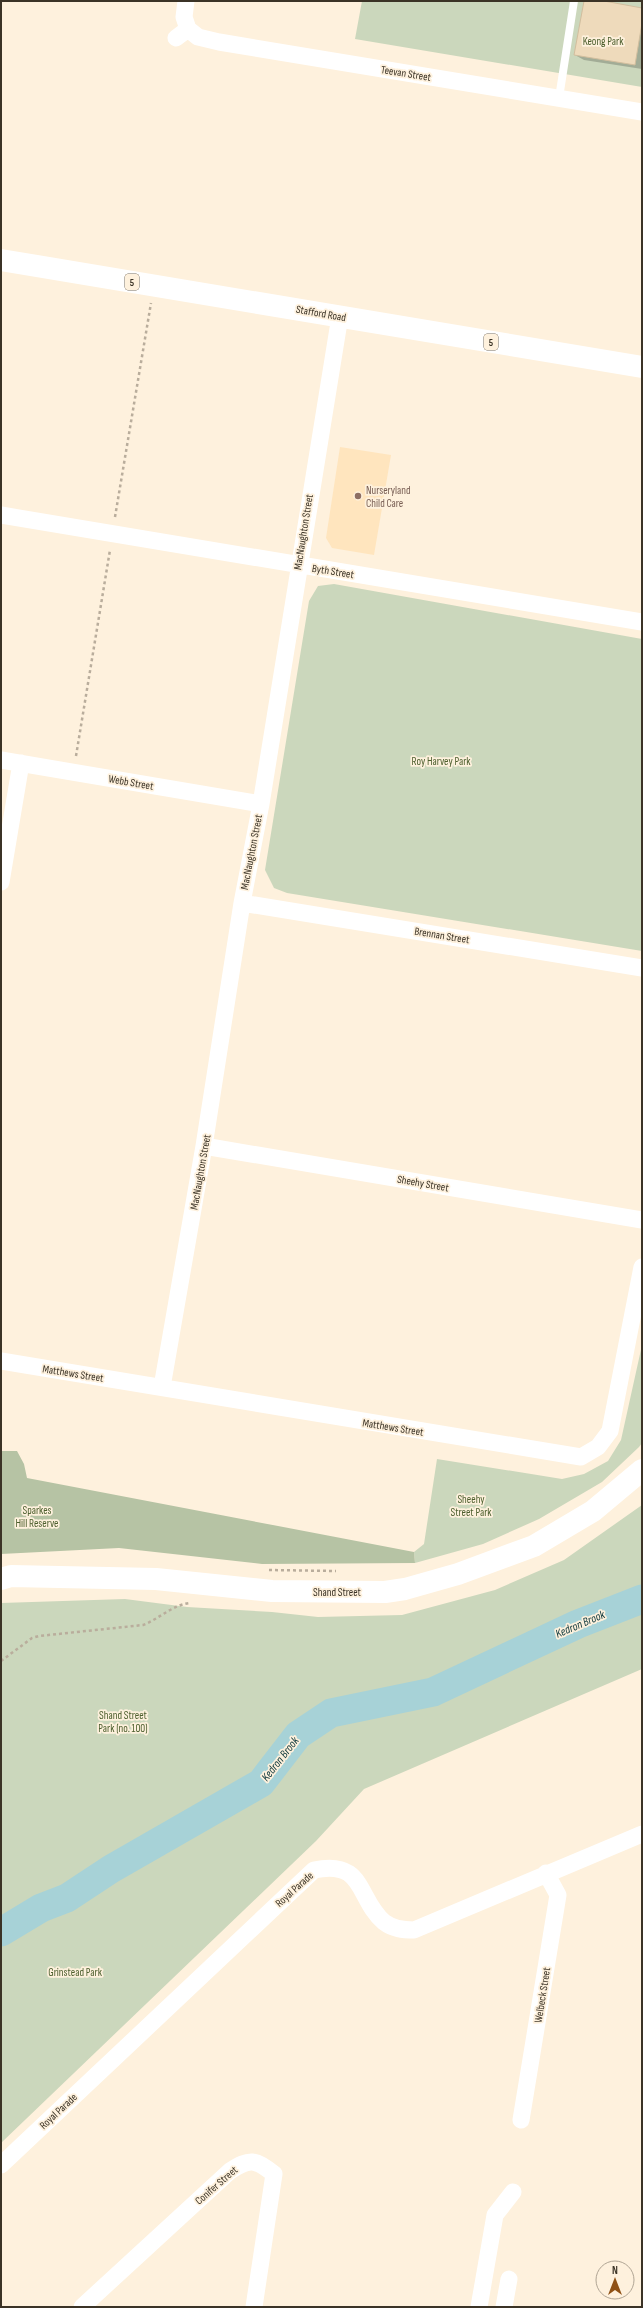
<svg xmlns="http://www.w3.org/2000/svg" width="643" height="2308" viewBox="0 0 643 2308" font-family="'Sofia Sans Condensed',sans-serif">
<rect width="100%" height="100%" fill="#fef1dd"/>
<path fill="#ffe5be" d="M340,447L391,455L374,555L332,548L326,538Z"/>
<path fill="#cbd7bc" d="M362,1H642V87L355,39Z
M334,584L642,639V951L287,893L274,888L265,870L309,601L318,586Z
M642,1345V1443L639,1447L602,1482L539,1519L483,1544L415,1563L414,1552L424,1544L437,1459L562,1479L584,1474L608,1461L621,1440Z
M642,1505V1669L364,1789L316,1841L1,2143V1603L125,1599L187,1607L272,1612L318,1617L402,1615L495,1590L564,1560Z"/>
<path fill="#b6c3a4" d="M1,1451H17L24,1464L27,1478L414,1552L415,1563L262,1564L119,1548L1,1554Z"/>
<path fill="#0003" d="M585,1L642,9V69L584,60L575,55Z"/>
<g fill="none" stroke-linecap="round" stroke-linejoin="round">
<path stroke="#a7d2d7" stroke-width="29" d="M1,1932L41,1908L67,1898L111,1869L261,1783L298,1735L331,1713L433,1692L578,1624L642,1599"/>
</g>
<path fill="#eedabb" stroke="#d2be9e" d="M584,1H604L642,8V23L635,65L574,55Z"/>
<g fill="none" stroke-linecap="round" stroke-linejoin="round">
<path stroke="#b9ad9c" stroke-width="2.5" stroke-dasharray="3 3" stroke-linecap="butt" d="M115,517L151,303
M76,756L110,550
M269,1570L336,1571
M1,1661L32,1638L39,1636L143,1625C159,1619 172,1605 190,1603"/>
<path stroke="#fff" stroke-width="8" d="M559,98L574,1"/>
<path stroke="#fff" stroke-width="17" d="M186,1L184,17L188,29
M176,38L188,29L198,37L219,42L642,112
M1,515L642,622
M1,760L261,804
M1,882L21,763
M242,903L642,968
M204,1146L642,1220
M1,1361L581,1457L598,1447L610,1431L642,1267
M162,1387L204,1146L242,903L261,804L340,316
M521,2120L558,1895L546,1873
M1,2165L314,1870C365,1859 357,1899 384,1922C393,1929 403,1930 414,1930L642,1834
M82,2307L230,2171C250,2158 255,2159 274,2174L254,2307
M479,2307L495,2215L513,2192
M504,2307L509,2279"/>
<path stroke="#fff" stroke-width="22" d="M1,1579L11,1576L156,1579L272,1591L385,1592L405,1589L458,1574L534,1546L593,1511L642,1470"/>
<path stroke="#fff" stroke-width="22" d="M1,260L642,367"/>
</g>
<circle fill="#8d6e63" stroke="#fef1dd" stroke-width="1.5" cx="358" cy="496" r="4"/>
<g text-anchor="middle" stroke-width="3.5" stroke-linejoin="round" paint-order="stroke">
<g fill="#fef1dd" stroke="#766c5d" stroke-width="1">
<rect x="125" y="274" width="14" height="16" rx="3"/>
<rect x="484" y="334" width="14" height="16" rx="3"/>
</g>
<g font-size="10" font-weight="bold" fill="#3b3326">
<text x="132" y="286">5</text>
<text x="491" y="346">5</text>
</g>
<g font-size="11" fill="#4d5f2e" stroke="#fef1dd">
<text x="603" y="45">Keong Park</text>
<text x="441" y="765">Roy Harvey Park</text>
<text x="471" y="1503">Sheehy<tspan x="471" dy="13">Street Park</tspan></text>
<text x="37" y="1514">Sparkes<tspan x="37" dy="13">Hill Reserve</tspan></text>
<text x="123" y="1719">Shand Street<tspan x="123" dy="13">Park (no. 100)</tspan></text>
<text x="75" y="1976">Grinstead Park</text>
</g>
<g font-size="11" fill="#3b3326" stroke="#fef1dd">
<text transform="translate(406 73) rotate(9)" y="4">Teevan Street</text>
<text transform="translate(321 313) rotate(10)" y="4">Stafford Road</text>
<text transform="translate(303 532) rotate(-81)" y="4">MacNaughton Street</text>
<text transform="translate(333 571) rotate(9)" y="4">Byth Street</text>
<text transform="translate(131 782) rotate(10)" y="4">Webb Street</text>
<text transform="translate(251 852) rotate(-79)" y="4">MacNaughton Street</text>
<text transform="translate(442 935) rotate(9)" y="4">Brennan Street</text>
<text transform="translate(200 1172) rotate(-80)" y="4">MacNaughton Street</text>
<text transform="translate(423 1183) rotate(10)" y="4">Sheehy Street</text>
<text transform="translate(73 1373) rotate(9)" y="4">Matthews Street</text>
<text transform="translate(393 1427) rotate(9)" y="4">Matthews Street</text>
<text x="337" y="1596">Shand Street</text>
<text transform="translate(294 1889) rotate(-42)" y="4">Royal Parade</text>
<text transform="translate(542 1995) rotate(-81)" y="4">Welbeck Street</text>
<text transform="translate(58 2111) rotate(-43)" y="4">Royal Parade</text>
<text transform="translate(216 2185) rotate(-41)" y="4">Conifer Street</text>
</g>
<g font-size="11" fill="#785e54" stroke="#fef1dd" text-anchor="start">
<text x="366" y="494">Nurseryland<tspan x="366" dy="13">Child Care</tspan></text>
</g>
<g font-size="12" font-style="italic" fill="#0e383c" stroke="#fef1dd">
<text transform="translate(580 1624) rotate(-23)" y="4">Kedron Brook</text>
<text transform="translate(280 1759) rotate(-52)" y="4">Kedron Brook</text>
</g>
</g>
<rect width="643" height="2308" fill="none" stroke="#3b3326" stroke-width="4"/>
<g transform="translate(615 2280)"><circle r="19" fill="#fef1dd" stroke="#b0a594"/>
<path d="M0-3L7 15L0 10L-7 15Z" fill="#8f5115"/>
<text y="-6" font-size="11" font-weight="bold" text-anchor="middle" fill="#3b3326">N</text>
</g>
</svg>
